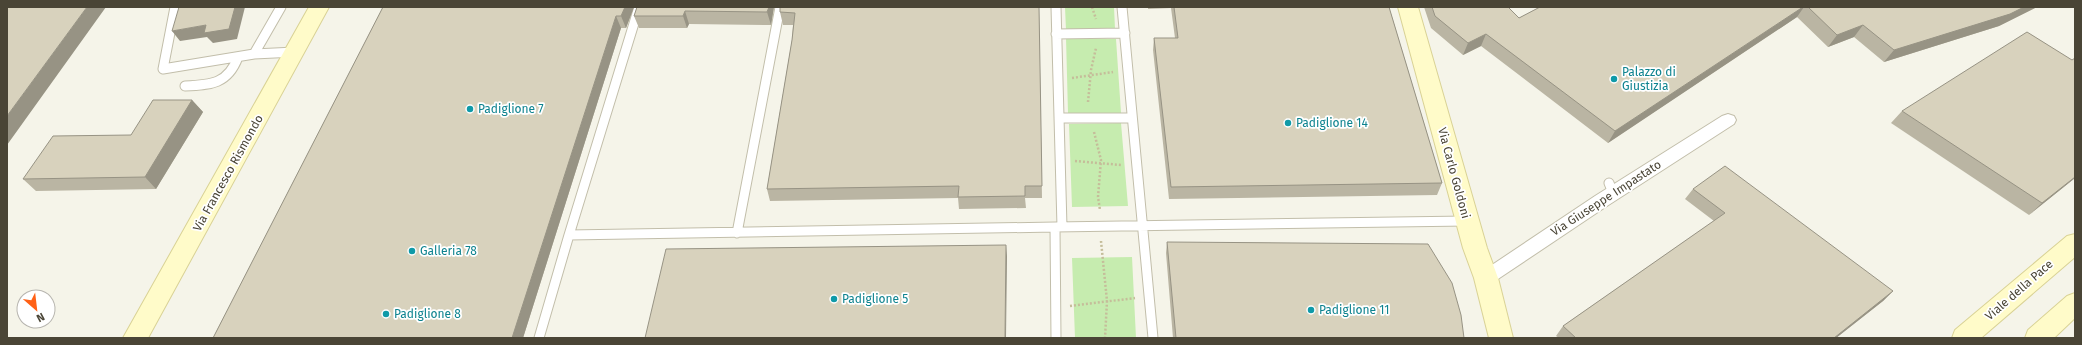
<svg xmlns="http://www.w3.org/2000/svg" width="2082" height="345" viewBox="0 0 2082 345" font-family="'Fira Sans',sans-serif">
<rect width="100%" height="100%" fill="#f5f4e9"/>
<path fill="#c6ecaf" d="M1065,7H1114L1115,29L1066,30Z
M1066,38L1116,39L1121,113H1068Z
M1121,123L1128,206L1072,207L1069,124Z
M1132,257L1136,338H1075L1072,258Z"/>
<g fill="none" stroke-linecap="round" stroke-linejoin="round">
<g stroke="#c2beaa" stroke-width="11">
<path id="lane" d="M175,7L163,69L254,54L295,52
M639,7L569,235L1055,227L1056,338
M1056,7L1062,227
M1122,7L1153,338
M1056,34L1125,33
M254,54L281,7
M185,86C211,85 228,84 238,57
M1059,118H1132
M1609,183L1613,193
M1055,227L1467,221
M737,233L780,7
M539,338L569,235"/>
</g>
<g stroke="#c2beaa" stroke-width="2">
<path id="street" d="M1728,114L1734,116L1736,120L1734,124L1607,206L1492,283L1486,286L1480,283L1477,278L1480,273L1595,196L1722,116Z"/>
</g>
<g stroke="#d9d295" stroke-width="2">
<path id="secondary" d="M309,7H329L148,338H123Z
M1398,7H1418L1487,248L1498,278L1513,338H1489L1474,278L1463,248Z
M2075,234V257L1981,338H1952L1955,330L2067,236Z
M2075,293V318L2054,338H2025L2028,330L2067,296Z"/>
</g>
<path stroke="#c5bd9a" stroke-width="2.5" stroke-dasharray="2 2" stroke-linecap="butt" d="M1092,7L1096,19
M1072,78L1113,72
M1088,102L1091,70L1096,48
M1094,132L1101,160L1098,197L1100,210
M1075,161L1121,165
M1101,241L1107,301L1105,338
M1070,306L1135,298"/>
<use href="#lane" stroke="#fff" stroke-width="9"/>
<use href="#street" fill="#fff" fill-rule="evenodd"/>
<use href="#secondary" fill="#fffbc9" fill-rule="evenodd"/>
</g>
<path fill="#bab5a3" d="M383,7H634L626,28H621L523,338H213Z
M637,7H774L771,25L689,24L687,28H639L634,16Z
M1039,7L1042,198H1025L1026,208L959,209L958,198L770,201L767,189L792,40L793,25H783L780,12Z
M1148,7H1389L1442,183L1437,195L1169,199L1153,50L1154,38H1175L1171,8L1148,9Z
M1424,7H1508L1519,18L1540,7H2037L1999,26L1884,62L1854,37L1828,47L1797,17L1608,143L1481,46L1463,55L1431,28Z
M192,100L203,112L156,189L36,191L23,179L131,135Z
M1902,111L2075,178L2029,215L1891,123Z
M1693,189L1893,291L1883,301L1836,338H1559L1556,336L1563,326L1714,221L1685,199Z
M1167,242L1464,338H1173L1166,253Z"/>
<path fill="#979384" d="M87,7H106L7,145V116Z
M235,7H245L237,39L213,43L207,37L180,41L172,31L206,25Z
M625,7H634L626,28L621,16Z
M769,7H774L771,25L767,12Z
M1803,7H1804L1797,17L1608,143L1615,131Z
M2024,7H2037L1999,26L1884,62L1894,50Z
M685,11L689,24L687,28L683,16Z
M616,16L621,28L523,338H512Z
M1863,25L1854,37L1828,47L1837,35Z
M1486,34L1481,46L1463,55L1468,43Z
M192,100L203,112L156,189L145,177Z
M2075,177V178L2029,215L2042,203Z
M1006,245L1007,256L1006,338H1005Z
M1893,291L1883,301L1836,338H1834Z"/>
<path fill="#d8d2bd" stroke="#979384" d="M7,7H87L7,116Z
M179,7H235L229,29L204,33L206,25L172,31Z
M383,7H625L621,16H616L512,338H213Z
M637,7H769L767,12L685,11L683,16H634Z
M780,7H1039L1042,186H1025V196L958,197L959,186L767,189L792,40L795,13L780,12Z
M1174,7H1389L1442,183L1171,187L1154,38H1178Z
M1432,7H1508L1519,18L1540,7H1803L1615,131L1486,34L1468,43L1435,16Z
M1808,7H2024L2010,14L1894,50L1863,25L1837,35Z
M2027,32L2072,60L2075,58V177L2042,203L1902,111Z
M153,100H192L145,177L23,179L53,136L131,135Z
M1725,166L1893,291L1834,338H1576L1563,326L1725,213L1693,189Z
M1167,242L1428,244L1452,283L1461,315L1464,338H1176Z
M1006,245L1005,338H645L666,249Z"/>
<g fill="#0f9aa8" stroke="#fff" stroke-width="1.5">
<circle cx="1614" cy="79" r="4"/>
<circle cx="470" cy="109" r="4"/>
<circle cx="1288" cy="123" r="4"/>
<circle cx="412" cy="251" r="4"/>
<circle cx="834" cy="299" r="4"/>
<circle cx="1311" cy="310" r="4"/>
<circle cx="386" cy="314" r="4"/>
</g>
<g text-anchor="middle" stroke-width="3.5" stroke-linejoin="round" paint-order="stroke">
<g font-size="12" fill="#0d838f" stroke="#fff" text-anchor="start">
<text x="1622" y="76">Palazzo di<tspan x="1622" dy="14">Giustizia</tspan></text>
<text x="478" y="113">Padiglione 7</text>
<text x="1296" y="127">Padiglione 14</text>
<text x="420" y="255">Galleria 78</text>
<text x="842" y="303">Padiglione 5</text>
<text x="1319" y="314">Padiglione 11</text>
<text x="394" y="318">Padiglione 8</text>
</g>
<g font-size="12" fill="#4a4536" stroke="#fff">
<text transform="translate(228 173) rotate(-61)" y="4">Via Francesco Rismondo</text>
<text transform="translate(1454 173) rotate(75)" y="4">Via Carlo Goldoni</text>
<text transform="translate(1606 198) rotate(-33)" y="4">Via Giuseppe Impastato</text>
<text transform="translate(2019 290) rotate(-41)" y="4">Viale della Pace</text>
</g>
</g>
<rect width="2082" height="345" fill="none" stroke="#4a4536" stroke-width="16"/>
<g transform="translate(36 309) rotate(152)"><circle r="19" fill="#ffffff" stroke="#b7b5af"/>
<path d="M0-3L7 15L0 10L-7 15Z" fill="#ff6116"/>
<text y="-6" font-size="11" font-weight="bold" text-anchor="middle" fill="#4a4536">N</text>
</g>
</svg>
